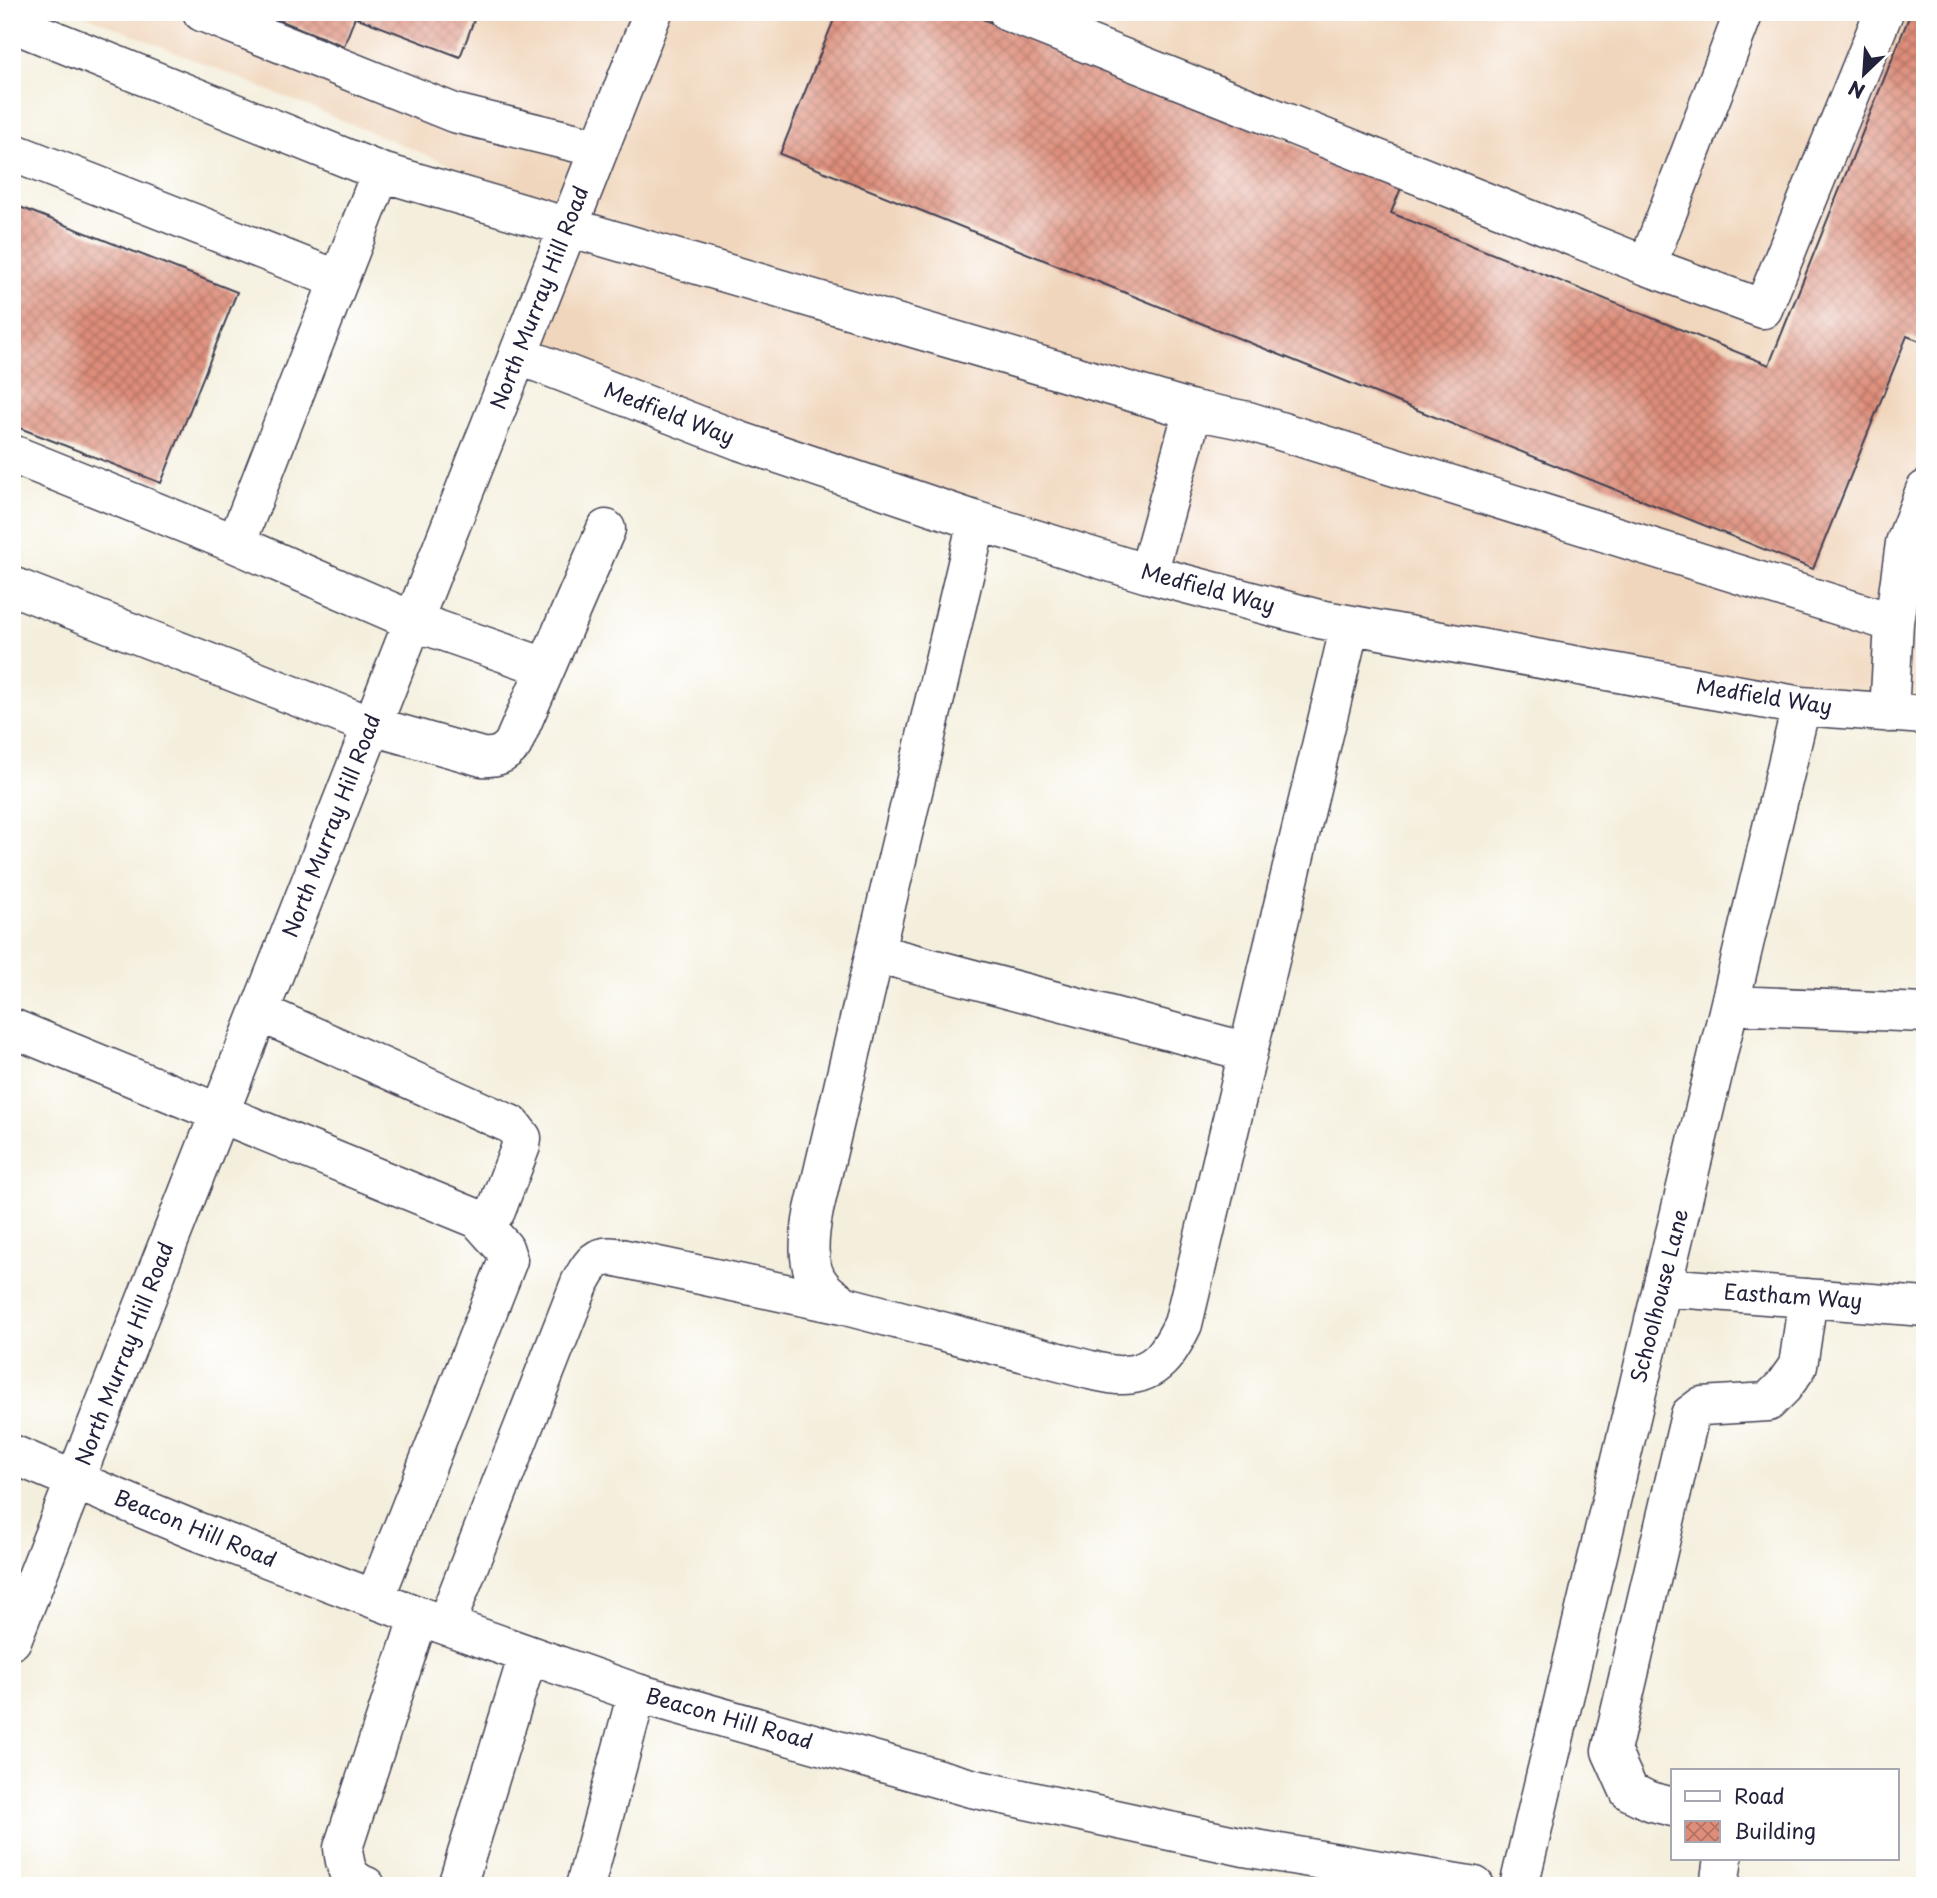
<svg xmlns="http://www.w3.org/2000/svg" width="1937" height="1898" viewBox="0 0 1937 1898" font-family="'Playpen Sans',sans-serif">
<defs>
<pattern id="building-cross-hatch" width="8" height="8" patternUnits="userSpaceOnUse" patternTransform="scale(1.75)"><rect width="8" height="8" fill="#de8d79"/><path d="M0 0l8 8M0 8l8-8" fill="none" stroke="#b47364"/></pattern>
</defs>
<rect width="100%" height="100%" fill="#fff"/>
<filter id="ink" filterUnits="userSpaceOnUse"><feTurbulence type="fractalNoise" baseFrequency=".0143" numOctaves="2"/><feDisplacementMap in="SourceGraphic" scale="14" xChannelSelector="R" yChannelSelector="G"/><feConvolveMatrix kernelMatrix="1 2 1 2 8 2 1 2 1" color-interpolation-filters="sRGB"/></filter>
<filter id="wash" filterUnits="userSpaceOnUse"><feTurbulence type="fractalNoise" baseFrequency=".00686" numOctaves="4" result="noise"/><feDisplacementMap in="SourceGraphic" scale="28" xChannelSelector="R" yChannelSelector="G"/><feGaussianBlur stdDeviation="1.57" result="paint"/><feColorMatrix in="noise" values="0 0 0 0 0 0 0 0 0 0 0 0 0 0 0 0 0 1.4 0 .05"/><feComposite in="paint" operator="in"/></filter>
<g filter="url(#wash)">
<rect width="100%" height="100%" fill="#f4efdd"/>
<path fill="#f0d6bc" d="M78,12H1925V715L1319,619L518,355L573,215Z"/>
<g id="blocks">
<path fill="url(#building-cross-hatch)" d="M271,12H477L460,57L355,17L344,46L269,16Z
M837,12H965L1401,188L1391,213L1769,365L1911,12H1925V343L1907,336L1813,569L780,154Z
M12,204L237,292L161,483L12,425Z"/>
</g>
</g>
<g filter="url(#ink)">
<use href="#blocks" fill-opacity="0" stroke="#424153" stroke-width="2"/>
<g fill="none" stroke-linecap="round" stroke-linejoin="round">
<g stroke="#424153" stroke-width="41">
<path id="minor" d="M202,12L454,113L598,148
M1008,12L1647,266L1744,12
M12,23L381,172
M12,152L339,280
M1647,266L1763,309L1884,12
M518,355L740,441L977,521L1148,574L1319,619L1801,706L1925,715
M12,454L236,544
M977,521L814,1210C809,1235 804,1269 824,1289C830,1296 839,1301 846,1306L1090,1370C1101,1372 1113,1376 1124,1375C1157,1374 1170,1351 1183,1324L1350,625
M1905,543L1925,490
M1148,574L1193,410
M12,586L372,726L482,757C496,758 504,755 513,744L606,529
M545,667L413,621L236,544L381,172L1193,410L1248,421L1894,623L1905,543L1925,545
M1889,713L1894,623
M875,953L1248,1052
M1730,1005L1925,1013
M12,1028L478,1219L491,1216L496,1211L521,1146L522,1138L512,1125L259,1012
M1662,1287L1925,1307
M12,1454L196,1531L419,1616L637,1693L971,1788L1244,1847L1475,1886
M375,1598L508,1260L504,1248L478,1219
M446,1624L580,1283C590,1266 594,1254 616,1257L846,1306
M12,1640L653,12
M1673,1807L1649,1801L1629,1791L1611,1751L1690,1415L1702,1406L1768,1402L1783,1387L1798,1366L1808,1298
M366,1886C347,1879 345,1867 343,1848L419,1616
M457,1886L528,1655
M585,1886L637,1693
M1519,1886L1801,706
M1719,1886L1723,1858"/>
</g>
<use href="#minor" stroke="#fff" stroke-width="38"/>
</g>
</g>
<g text-anchor="middle" stroke-width="5" stroke-linejoin="round" paint-order="stroke">
<g font-size="21" fill="#22223b" stroke="#fff">
<text transform="translate(540 298) rotate(-69)" y="7">North Murray Hill Road</text>
<text transform="translate(669 414) rotate(21)" y="7">Medfield Way</text>
<text transform="translate(1208 589) rotate(15)" y="7">Medfield Way</text>
<text transform="translate(1764 697) rotate(9)" y="7">Medfield Way</text>
<text transform="translate(332 826) rotate(-69)" y="7">North Murray Hill Road</text>
<text transform="translate(1660 1296) rotate(-76)" y="7">Schoolhouse Lane</text>
<text transform="translate(1793 1297) rotate(4)" y="7">Eastham Way</text>
<text transform="translate(125 1354) rotate(-69)" y="7">North Murray Hill Road</text>
<text transform="translate(195 1529) rotate(22)" y="7">Beacon Hill Road</text>
<text transform="translate(729 1719) rotate(16)" y="7">Beacon Hill Road</text>
</g>
</g>
<rect width="1937" height="1898" fill="none" stroke="#fff" stroke-width="42"/>
<rect x="1671" y="1769" width="228" height="91" fill="#ffffff" stroke="#a7a7b1" stroke-width="2"/>
<rect x="1685" y="1791" width="35" height="10" fill="#ffffff" stroke="#a7a7b1" stroke-width="2"/>
<text x="1734" y="1804" font-size="21" fill="#22223b">Road</text>
<rect x="1685" y="1821" width="35" height="21" fill="url(#building-cross-hatch)" stroke="#a7a7b1" stroke-width="2"/>
<text x="1734" y="1839" font-size="21" fill="#22223b">Building</text>
<g transform="translate(1864 74) rotate(205)" stroke="#ffffff" stroke-width="5" paint-order="stroke">
<path d="M0-5L12 26L0 18L-12 26Z" fill="#22223b"/>
<text y="-10" font-size="19" font-weight="bold" text-anchor="middle" fill="#22223b">N</text>
</g>
</svg>
